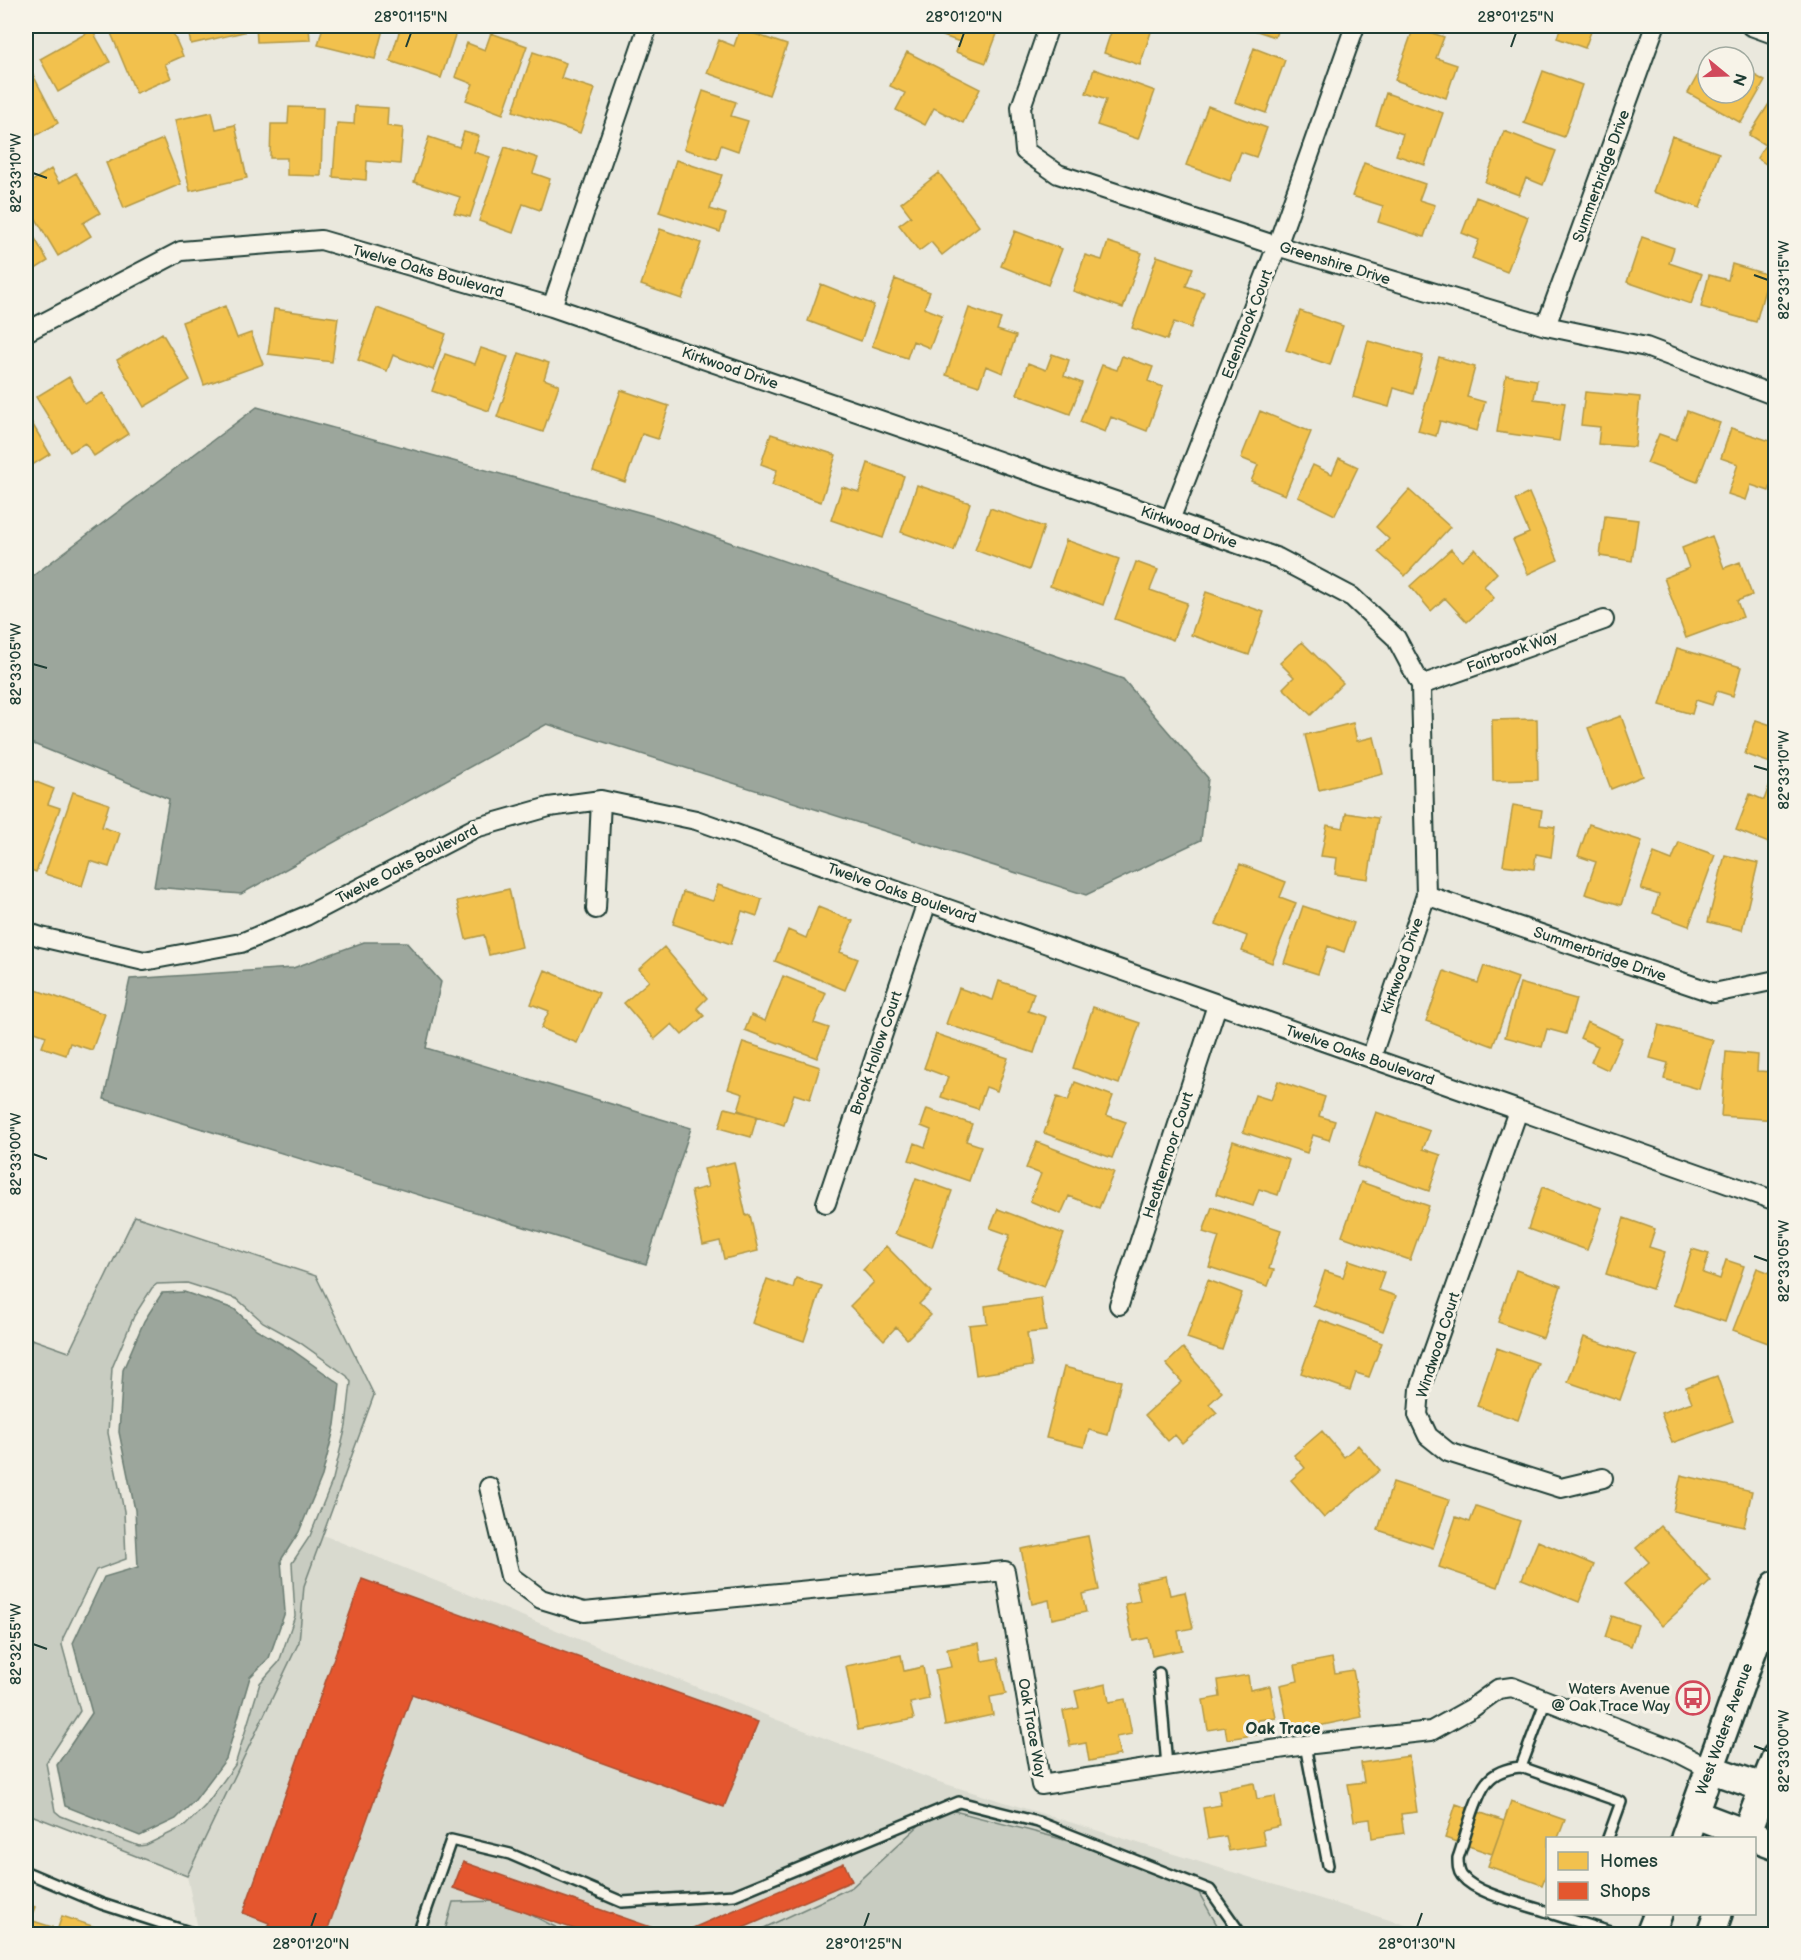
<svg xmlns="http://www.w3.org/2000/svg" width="1801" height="1960" viewBox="0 0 1801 1960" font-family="'Balsamiq Sans',sans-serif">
<rect width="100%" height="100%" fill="#eae8dd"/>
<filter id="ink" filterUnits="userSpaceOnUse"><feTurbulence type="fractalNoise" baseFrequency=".0167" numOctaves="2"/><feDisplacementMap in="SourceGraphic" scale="12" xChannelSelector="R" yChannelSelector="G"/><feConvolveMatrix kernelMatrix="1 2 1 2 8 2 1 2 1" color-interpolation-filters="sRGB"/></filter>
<g filter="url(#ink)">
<path fill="#d9dacf" d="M323,1535L775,1719L939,1782L1435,1934H1222L1190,1877L939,1807L852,1887L751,1934H569L504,1901L453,1902L444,1934H199L187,1876L299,1642L304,1586Z"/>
<path fill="#c8ccc1" stroke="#74847a" stroke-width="1.5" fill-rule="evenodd" d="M135,1216L316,1276L374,1395L304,1586L299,1642L187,1876L26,1813V1569L31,1553L26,1515V1359L32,1339L69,1352ZM187,1283L237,1299L263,1322L299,1342L347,1376L351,1382L346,1426L333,1479L310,1536L292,1563L295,1616L279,1662L260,1683L235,1765L205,1806L185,1826L146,1845L139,1846L61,1816L55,1811L46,1763L80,1711L62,1645L63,1638L96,1570L126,1559L124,1511L108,1433L112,1368L134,1316L152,1288L157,1284Z
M939,1807L1054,1837L1190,1877L1222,1934H751L852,1887Z
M504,1901L569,1934H444L453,1902Z"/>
<path fill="#9ca69c" stroke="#6a7c72" stroke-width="1.5" d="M257,407L657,517L1123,679L1208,778L1201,840L1086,895L547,724L241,894L154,887L169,799L26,741V581Z
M364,942H406L441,982L426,1048L691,1128L646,1264L104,1099L130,979L293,968Z
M184,1292L234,1309L256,1329L292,1350L340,1384L335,1425L322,1476L299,1532L281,1560L285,1612L269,1658L250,1677L226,1759L195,1800L176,1819L140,1836L65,1806L57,1765L92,1713L73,1643L104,1577L138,1567L135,1510L119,1432L123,1370L144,1321L162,1293Z"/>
<path fill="#f2c14e" stroke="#b39946" stroke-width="1.5" d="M108,26H129L130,28L136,26H170L183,56L165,64L171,78L136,93Z
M187,26H242L244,32L191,44Z
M256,26H309L310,40L257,42Z
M323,26H384L375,59L318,45Z
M401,26H458L441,78L390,61Z
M947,26H1000L986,63L956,52L960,42L943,36Z
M1113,26H1153L1140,65L1104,53Z
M1242,26H1279L1275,37Z
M1561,26H1593L1585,48L1557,38Z
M1414,27L1444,37L1436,58L1457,65L1446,98L1395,80Z
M740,29L787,45L769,95L707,73L719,40L734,46Z
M92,30L110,62L58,92L40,59Z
M491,33L527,46L503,114L466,100L473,84L455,77L467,43L485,50Z
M1254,48L1285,60L1266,113L1235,102Z
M1711,51L1722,57H1708V93H1744V69L1765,81L1741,123L1688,93Z
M533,52L566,63L561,78L595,89L580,133L513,111Z
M907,52L980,89L963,123L934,108L925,125L896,110L905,93L890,86Z
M1094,69L1155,91L1138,139L1097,125L1106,100L1086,93Z
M31,71L58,123L26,141V74Z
M1543,71L1582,85L1564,137L1524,123Z
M703,91L736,102L731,116L748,121L738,151L721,145L717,159L684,149Z
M1386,93L1443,113L1425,165L1396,155L1403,134L1376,125Z
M1774,96L1776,97V162L1772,168L1757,158L1765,145L1749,135Z
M355,106L388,108L387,126L403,128L400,164L367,161L366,180L333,177L337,123L354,124Z
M1208,106L1267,128L1256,157L1241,152L1230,181L1186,165Z
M289,107L323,108L321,176L287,175V158H270L271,124H288Z
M212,112L216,129L235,125L247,178L190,191L175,120Z
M1504,131L1556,151L1543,185L1526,178L1519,195L1485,182Z
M464,132L479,136L474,152L490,157L470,217L454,213L460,197L414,182L429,137L459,147Z
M1672,136L1719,153L1700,208L1653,192Z
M163,139L181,184L124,208L106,163Z
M505,147L538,158L533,173L550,179L540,210L523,204L513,233L479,221Z
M676,160L722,175L710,209L726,214L720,232L659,212Z
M1364,163L1425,184L1419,200L1435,205L1424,237L1378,222L1383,206L1352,196Z
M51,169L59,183L76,173L100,213L83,223L91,236L58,256L26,202V185Z
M939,173L979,226L942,255L931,242L919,251L899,225L911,216L901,203Z
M1476,197L1528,217L1507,272L1472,258L1479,240L1462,233Z
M26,223L48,261L26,275Z
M660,229L701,243L682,299L641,285Z
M1015,231L1062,249L1048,285L1001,266Z
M1642,237L1674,248L1669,263L1702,274L1691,304L1627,282Z
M1108,242L1142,253L1123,308L1073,291L1085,255L1102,260Z
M1157,256L1193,268L1186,286L1204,292L1191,328L1174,322L1167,340L1132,328Z
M1732,264L1769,275L1756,322L1701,307L1709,275L1728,280Z
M895,279L930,292L924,308L942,315L930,348L913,341L907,358L872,346Z
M821,284L874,305L861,341L808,321Z
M225,306L237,338L251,333L263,364L204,385L182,322Z
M377,308L446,334L433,370L393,355L387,371L358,360Z
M969,308L1001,319L997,330L1016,336L1003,373L986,366L979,386L946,375Z
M274,309L338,318L332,362L268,354Z
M1300,311L1343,326L1330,365L1286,350Z
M162,333L190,380L144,407L117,360Z
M1368,341L1423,356L1413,394L1394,388L1389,407L1353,397Z
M481,348L508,357L489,411L432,391L445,354L475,364Z
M519,353L549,363L544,379L559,385L543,432L497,417Z
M1052,354L1069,360L1064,376L1082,383L1070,414L1017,394L1028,363L1046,370Z
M1122,356L1153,367L1148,381L1163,387L1147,431L1111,417L1105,432L1080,422L1102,365L1117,370Z
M1439,357L1475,367L1467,397L1485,402L1477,431L1440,421L1436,436L1418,431Z
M1506,375L1537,380L1534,399L1565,403L1559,441L1497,432Z
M69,377L85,404L103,393L128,434L94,456L85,443L70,452L36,397Z
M621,390L669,406L658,439L642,434L625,482L593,471Z
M1585,392L1640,397L1635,447L1598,444L1600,427L1581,425Z
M1260,411L1311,432L1285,495L1251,481L1258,465L1241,458Z
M1687,411L1720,423L1697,482L1647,463L1659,434L1676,440Z
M26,413L50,454L26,469Z
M1731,428L1776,443V471L1769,491L1751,485L1746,500L1728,494L1738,464L1721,458Z
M771,434L836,455L821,502L772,485L777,470L761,464Z
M1339,458L1358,467L1335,515L1298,497L1313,465L1332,474Z
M868,463L904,476L883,538L831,520L842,487L859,492Z
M917,485L970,503L954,551L901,532Z
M1409,490L1450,527L1405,576L1378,552L1389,539L1376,527Z
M1529,493L1558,560L1528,574L1513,540L1529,533L1515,500Z
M990,508L1044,527L1029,570L975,550Z
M1605,516L1638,520L1632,561L1600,556Z
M1712,536L1724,568L1740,562L1752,595L1737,601L1743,617L1686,638L1664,578L1689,568L1682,548Z
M1066,540L1119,559L1103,605L1050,586Z
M1451,549L1462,561L1475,549L1497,573L1484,586L1494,598L1467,622L1445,598L1431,611L1410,586Z
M1136,562L1158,570L1150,590L1187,603L1173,640L1115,619Z
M1206,592L1264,612L1249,655L1191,635Z
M1302,642L1343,683L1311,715L1283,688L1294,677L1280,663Z
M1677,648L1741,667L1733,696L1717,691L1712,705L1696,700L1692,714L1660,705Z
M1776,713V765L1745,754L1756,720L1771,725Z
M1621,716L1643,776L1611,789L1588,728Z
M1537,719L1538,780L1493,781L1492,720Z
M1353,723L1357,741L1374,737L1383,774L1319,790L1305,735Z
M26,778L54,789L48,804L60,808L36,872L26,868Z
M1771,781L1776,783V846L1736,830L1750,794L1764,800Z
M73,792L109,804L102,827L120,833L109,867L90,861L82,886L45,874Z
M1513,805L1542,810L1540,825L1555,827L1551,857L1536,854L1534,869L1503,865Z
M1346,813L1378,818L1368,879L1335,874L1337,858L1321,856L1327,825L1343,828Z
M1589,824L1642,841L1621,905L1585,894L1596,862L1578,856Z
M1679,842L1715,855L1689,926L1653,913L1659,895L1641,889L1654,853L1672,860Z
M1725,855L1758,863L1742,930L1708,922Z
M1240,864L1286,882L1280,897L1296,903L1272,963L1242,951L1247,936L1216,924Z
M718,885L762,899L757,916L742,911L731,944L673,924L683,892L713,901Z
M509,889L522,947L489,955L484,935L466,939L457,901Z
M1303,906L1354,923L1344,952L1328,946L1318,974L1284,963Z
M818,907L853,921L840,952L858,959L845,990L775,961L788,930L806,938Z
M664,947L707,998L697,1008L704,1016L682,1035L672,1024L655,1039L624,1003L649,981L639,969Z
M1484,966L1518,978L1493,1046L1426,1021L1444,971L1478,983Z
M545,970L599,993L577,1043L541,1028L549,1011L531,1004Z
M783,976L826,993L814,1023L829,1028L817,1058L745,1030L751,1015L765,1021Z
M999,981L1034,993L1028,1011L1046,1017L1034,1053L946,1024L959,988L993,1000Z
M1520,983L1576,999L1566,1034L1547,1029L1542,1047L1505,1037Z
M36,990L105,1014L92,1050L70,1043L66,1055L42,1047L46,1036L26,1029V1019Z
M1093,1007L1140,1023L1119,1084L1073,1068Z
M1587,1022L1622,1038L1608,1070L1591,1062L1598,1046L1580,1038Z
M1659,1025L1713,1040L1699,1089L1664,1079L1668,1063L1650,1058Z
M936,1034L1008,1058L997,1091L986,1087L978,1109L941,1097L948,1077L924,1068Z
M743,1042L820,1067L810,1099L794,1094L784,1125L738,1110L743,1094L728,1089Z
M1726,1052L1758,1055L1757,1071L1776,1072V1120L1721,1116Z
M1278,1081L1325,1097L1319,1116L1335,1121L1329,1140L1313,1135L1307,1153L1243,1132L1255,1095L1271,1100Z
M1075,1082L1113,1096L1106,1115L1126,1122L1112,1158L1044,1133L1057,1097L1068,1101Z
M725,1108L757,1116L751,1137L719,1128Z
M927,1109L972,1124L966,1141L981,1146L969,1181L909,1160L915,1143L925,1147L931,1130L921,1126Z
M1376,1112L1430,1131L1423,1149L1441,1155L1429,1191L1357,1166Z
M1233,1141L1289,1160L1278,1195L1259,1189L1253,1206L1216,1194Z
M1037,1142L1114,1172L1099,1208L1069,1196L1061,1214L1030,1201L1041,1174L1026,1168Z
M734,1162L746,1216L750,1215L758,1251L724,1259L720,1241L703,1245L691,1191L708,1187L704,1169Z
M916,1178L952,1191L932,1247L895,1234Z
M1361,1182L1429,1206L1410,1260L1342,1236Z
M1542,1187L1602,1208L1587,1250L1528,1229Z
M1212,1207L1281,1230L1269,1269L1274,1270L1268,1286L1209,1267L1219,1237L1203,1232Z
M998,1209L1064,1234L1044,1287L997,1270L1010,1235L990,1228Z
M1624,1218L1655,1229L1649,1247L1665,1252L1652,1289L1606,1274Z
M886,1246L931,1292L919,1304L931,1315L907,1339L896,1327L884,1340L850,1306L874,1282L863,1270Z
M1692,1249L1709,1254L1703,1273L1720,1279L1726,1260L1744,1266L1725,1322L1674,1305Z
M1349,1260L1384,1272L1378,1290L1396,1296L1383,1331L1313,1306L1325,1271L1343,1277Z
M1757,1268L1776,1275V1346L1733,1330Z
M1516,1270L1561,1286L1543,1338L1498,1322Z
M796,1278L822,1286L804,1341L752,1323L767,1279L793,1288Z
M1208,1280L1242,1293L1222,1350L1187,1338Z
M1041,1298L1046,1331L1027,1333L1032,1366L976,1375L969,1325L987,1323L985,1306Z
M1320,1320L1382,1343L1369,1377L1356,1373L1350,1390L1301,1373Z
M1584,1337L1636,1355L1620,1400L1568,1382Z
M1183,1348L1222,1392L1209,1404L1217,1413L1182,1443L1175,1435L1168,1441L1145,1415L1182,1382L1166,1364Z
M1497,1348L1538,1363L1518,1420L1477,1406Z
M1064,1367L1121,1381L1108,1435L1089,1430L1084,1447L1046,1438Z
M1717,1376L1733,1421L1672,1443L1661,1413L1692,1402L1686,1387Z
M1322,1431L1344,1457L1358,1445L1380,1470L1324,1518L1291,1480L1305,1468L1294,1455Z
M1681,1475L1752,1491L1744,1527L1673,1511Z
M1393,1482L1449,1500L1433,1548L1378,1530Z
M1476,1506L1520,1521L1498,1587L1439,1567L1456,1517L1470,1522Z
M1661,1526L1711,1581L1662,1626L1624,1584L1649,1562L1636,1548Z
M1088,1536L1099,1590L1082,1594L1086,1612L1052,1619L1049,1600L1032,1604L1021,1549Z
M1538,1541L1594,1565L1579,1602L1522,1579Z
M1166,1576L1170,1595L1185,1592L1193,1628L1178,1631L1182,1650L1152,1656L1148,1638L1133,1641L1125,1604L1140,1601L1136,1582Z
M1612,1616L1638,1625L1631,1646L1605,1637Z
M979,1643L982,1661L998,1658L1006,1694L990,1697L993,1715L945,1725L935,1670L951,1667L947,1649Z
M901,1655L904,1671L923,1667L929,1699L910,1703L914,1719L858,1730L846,1666Z
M1332,1658L1335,1673L1353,1670L1362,1717L1289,1732L1280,1685L1298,1681L1295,1665Z
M1248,1675L1250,1690L1270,1686L1276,1718L1258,1720L1260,1734L1227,1739L1225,1727L1208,1730L1203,1700L1220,1697L1218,1680Z
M1106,1684L1109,1702L1125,1699L1132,1734L1116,1737L1120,1755L1089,1761L1086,1743L1070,1746L1063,1711L1079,1708L1075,1691Z
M1409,1756L1417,1812L1401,1814L1404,1833L1372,1838L1370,1819L1354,1821L1348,1784L1364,1782L1361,1763Z
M1254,1783L1257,1799L1275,1796L1280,1826L1262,1830L1265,1845L1229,1851L1226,1836L1208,1839L1203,1808L1221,1805L1218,1790Z
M1511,1801L1565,1820L1558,1838H1548V1869L1542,1885L1488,1866Z
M1456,1804L1504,1821L1492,1854L1445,1838Z
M26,1903L35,1907L30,1920L52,1927L50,1934H26Z
M62,1916L98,1928L96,1934H56Z"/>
<path fill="#e4572e" stroke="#a94f30" stroke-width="1.5" d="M362,1579L758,1722L724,1807L412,1694L326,1934H264L269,1923L243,1913Z
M463,1862L668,1933V1934H589L453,1888Z
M844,1863L852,1881L729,1934H679Z"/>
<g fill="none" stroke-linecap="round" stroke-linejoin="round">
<g stroke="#1f3d34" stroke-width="14">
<path id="lane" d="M1159,1673L1167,1766
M1305,1745L1328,1865
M1521,1767L1546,1700
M26,1872L102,1904L195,1934
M1548,1912C1525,1904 1477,1895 1462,1876C1458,1871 1458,1865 1458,1858C1465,1839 1475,1796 1487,1782C1496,1771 1508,1768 1521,1767L1621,1802L1608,1838
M1553,1914L1617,1934
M418,1934L451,1840L510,1854L622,1902L734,1895L959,1802L1038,1822L1210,1890L1241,1934"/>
</g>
<g stroke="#1f3d34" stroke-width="22">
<path id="street" d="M1049,26L1021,107L1025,151L1058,174L1277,246L1546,326L1646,347L1776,396
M1751,26L1776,35
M552,307L648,26
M1546,326L1655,26
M26,332L181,251L321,240L552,307L1170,520L1278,558L1352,597L1396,638L1421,685L1426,895L1371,1058
M1170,520L1277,246L1355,26
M1421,685L1604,620
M1426,895L1714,993L1776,980
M596,909L601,800
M26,932L41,937L144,961L241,943L306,916L475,828L549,807L601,800L696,820L1776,1201
M1518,1111L1420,1389L1418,1415L1428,1436L1448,1452L1561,1488L1603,1478
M826,1203L927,902
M1119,1305L1217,1005
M489,1487L510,1576L541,1599L584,1612L1005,1571L1041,1785L1305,1745L1431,1731L1472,1708L1498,1689L1512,1687L1673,1750L1710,1769"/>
</g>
<g stroke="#1f3d34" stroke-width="32">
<path id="secondary" d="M1710,1769L1776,1792
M1694,1814L1776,1845
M1685,1838L1776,1585
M1744,1838L1776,1757
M1650,1934L1658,1914
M1711,1934L1718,1914"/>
</g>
<use href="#lane" stroke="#f7f3e8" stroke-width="9"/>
<use href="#street" stroke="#f7f3e8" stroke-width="18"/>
<use href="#secondary" stroke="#f7f3e8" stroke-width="27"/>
</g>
</g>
<path fill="none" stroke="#1f3d34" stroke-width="2" d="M406,47L411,33M959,47L964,33M1511,47L1516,33M33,173L47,178M1754,275L1768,280M33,664L47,668M1754,766L1768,770M33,1154L47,1159M1754,1256L1768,1261M33,1644L47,1649M1754,1746L1768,1751M311,1927L316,1913M864,1927L869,1913M1417,1927L1422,1913"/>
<defs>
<g id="bus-ring" transform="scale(1.725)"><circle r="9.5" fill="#f7f3e8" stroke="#d1495b" stroke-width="1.5"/><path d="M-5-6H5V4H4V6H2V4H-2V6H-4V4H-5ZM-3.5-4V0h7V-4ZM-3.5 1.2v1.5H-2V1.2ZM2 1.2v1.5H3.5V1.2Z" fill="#d1495b"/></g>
</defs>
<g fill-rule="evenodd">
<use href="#bus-ring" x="1693" y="1698"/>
</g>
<g text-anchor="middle" stroke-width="6" stroke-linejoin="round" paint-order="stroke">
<g font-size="15" fill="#1f3d34" stroke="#f7f3e8">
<text transform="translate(1601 176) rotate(-70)" y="5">Summerbridge Drive</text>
<text transform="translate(1335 263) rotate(17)" y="5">Greenshire Drive</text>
<text transform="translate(428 271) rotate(16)" y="5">Twelve Oaks Boulevard</text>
<text transform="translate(1247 324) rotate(-69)" y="5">Edenbrook Court</text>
<text transform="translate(730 368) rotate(19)" y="5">Kirkwood Drive</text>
<text transform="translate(1189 527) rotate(19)" y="5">Kirkwood Drive</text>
<text transform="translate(1512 652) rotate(-20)" y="5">Fairbrook Way</text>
<text transform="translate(407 864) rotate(-27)" y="5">Twelve Oaks Boulevard</text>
<text transform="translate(902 893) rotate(19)" y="5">Twelve Oaks Boulevard</text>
<text transform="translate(1600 954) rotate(19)" y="5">Summerbridge Drive</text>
<text transform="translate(1402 966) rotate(-71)" y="5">Kirkwood Drive</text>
<text transform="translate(876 1053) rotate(-71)" y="5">Brook Hollow Court</text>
<text transform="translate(1360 1055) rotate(19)" y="5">Twelve Oaks Boulevard</text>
<text transform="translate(1168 1155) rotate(-72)" y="5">Heathermoor Court</text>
<text transform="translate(1438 1345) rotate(-72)" y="5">Windwood Court</text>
<text transform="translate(1032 1728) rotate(80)" y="5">Oak Trace Way</text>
<text transform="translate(1724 1729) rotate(-70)" y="5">West Waters Avenue</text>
</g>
<g font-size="15" fill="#1f3d34" stroke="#f7f3e8" text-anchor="end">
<text x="1670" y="1694">Waters Avenue<tspan x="1670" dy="17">@ Oak Trace Way</tspan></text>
</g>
<g font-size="16" font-weight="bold" fill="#1f3d34" stroke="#f7f3e8">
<text x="1283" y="1734">Oak Trace</text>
</g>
</g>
<rect width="1801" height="1960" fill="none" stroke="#f7f3e8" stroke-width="66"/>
<rect x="1546" y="1837" width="210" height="78" fill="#f7f3e8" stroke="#a1aaa0" stroke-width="1.5"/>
<rect x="1558" y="1852" width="30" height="18" fill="#f2c14e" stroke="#a1aaa0" stroke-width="1.5"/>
<text x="1600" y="1867" font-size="18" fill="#1f3d34">Homes</text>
<rect x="1558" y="1882" width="30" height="18" fill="#e4572e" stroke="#a1aaa0" stroke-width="1.5"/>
<text x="1600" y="1897" font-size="18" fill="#1f3d34">Shops</text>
<g transform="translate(1726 75) rotate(109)"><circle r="28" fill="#f7f3e8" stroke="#a1aaa0" stroke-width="1.5"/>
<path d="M0-4.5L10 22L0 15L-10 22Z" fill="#d1495b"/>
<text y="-9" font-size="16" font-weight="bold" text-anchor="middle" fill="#1f3d34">N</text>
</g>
<rect x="33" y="33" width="1735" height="1894" fill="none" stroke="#1f3d34" stroke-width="2"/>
<g font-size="15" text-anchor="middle" fill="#1f3d34">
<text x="411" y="22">28°01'15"N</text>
<text x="964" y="22">28°01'20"N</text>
<text x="1516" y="22">28°01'25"N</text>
<text transform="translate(16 173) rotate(-90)" y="5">82°33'10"W</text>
<text transform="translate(1784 280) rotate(-90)" y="5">82°33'15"W</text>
<text transform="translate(16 664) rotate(-90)" y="5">82°33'05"W</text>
<text transform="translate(1784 770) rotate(-90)" y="5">82°33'10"W</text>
<text transform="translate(16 1154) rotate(-90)" y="5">82°33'00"W</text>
<text transform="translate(1784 1261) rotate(-90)" y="5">82°33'05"W</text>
<text transform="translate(16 1644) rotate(-90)" y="5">82°32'55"W</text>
<text transform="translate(1784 1751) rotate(-90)" y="5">82°33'00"W</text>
<text x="311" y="1949">28°01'20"N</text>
<text x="864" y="1949">28°01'25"N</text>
<text x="1417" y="1949">28°01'30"N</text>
</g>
</svg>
